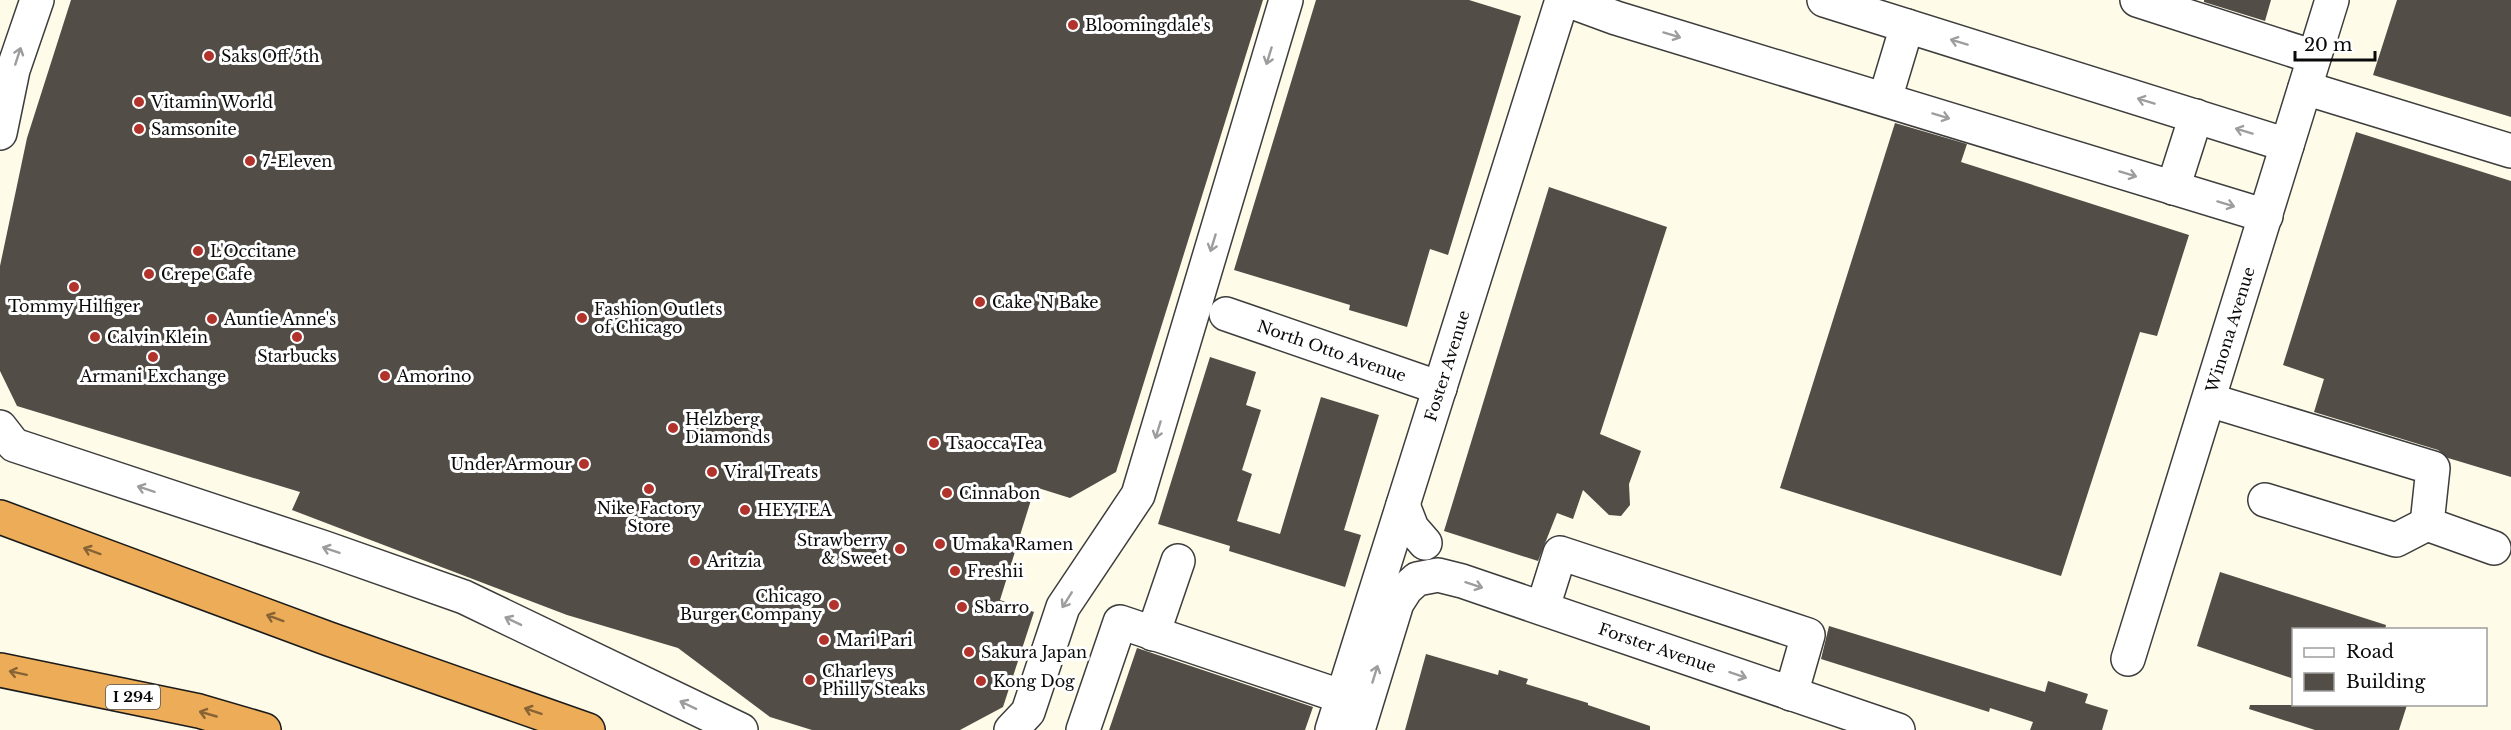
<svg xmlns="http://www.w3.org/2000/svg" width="2511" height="730" viewBox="0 0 2511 730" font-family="'Libre Baskerville',serif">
<rect width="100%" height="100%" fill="#fefce8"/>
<path fill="#524d47" d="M71,0H1263L1116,472L1070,498L1035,487L1000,600L1034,612L1003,707L960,730H812L770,717L678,648L567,615L292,510L300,492L17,406L0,371V266L27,138Z
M1316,0H1469L1521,16L1448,255L1430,249L1407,327L1349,310L1350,305L1234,270Z
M2204,0H2271L2265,21L2204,2Z
M2397,0H2511V117L2373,75Z
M1895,123L1967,144L1961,162L2189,235L2157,336L2140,332L2061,576L1780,488Z
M2356,132L2511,181V477L2448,458L2438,450L2314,412L2324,379L2283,365Z
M1549,187L1667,227L1600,434L1641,451L1629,484L1630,505L1621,516L1609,515L1583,490L1573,519L1557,513L1538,561L1444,531Z
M1210,357L1256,372L1246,405L1261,410L1242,470L1252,474L1237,521L1280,534L1321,397L1379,415L1344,530L1361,535L1345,587L1229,551L1230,546L1158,524Z
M2220,572L2386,625L2385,630H2294V679L2197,646Z
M1829,626L2045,692L2048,681L2088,694L2085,703L2108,710L2102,730H2030L2033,722L1990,708L1989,712L1821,659Z
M1137,648L1313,707L1305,730H1109Z
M1426,654L1498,675L1499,670L1528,679L1526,684L1588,703V705L1650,726V730H1405Z
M2250,705H2407L2399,730H2315L2249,709Z"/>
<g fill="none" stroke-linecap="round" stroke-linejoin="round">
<g stroke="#3d3d3d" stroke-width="36">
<g id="minor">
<path d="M1567,0L1616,18L2266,216"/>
<path d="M1824,0L2287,145"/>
<path d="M2137,0L2314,57"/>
<path d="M2305,88L2511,151"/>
<path d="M1885,99L1907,26"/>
<path d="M0,133L13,70L37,0"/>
<path d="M2173,188L2196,116"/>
<path id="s1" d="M1226,314L1440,388"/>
<path d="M2209,400L2433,468L2427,524L2494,548"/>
<path d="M0,427L14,445L325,548L464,597L741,730"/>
<path d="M2265,500L2396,540L2427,524"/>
<path d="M1403,505L1412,528L1425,543"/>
<path d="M1543,607L1560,553L1808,635L1791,694"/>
<path d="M1153,634L1178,561"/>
<path id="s2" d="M2128,659L2332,0"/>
<path d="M1011,730L1028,712L1063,607L1138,495L1286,0"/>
<path d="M1083,730L1120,622L1343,697"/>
<path id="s3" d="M1332,730L1562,0"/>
<path id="s4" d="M1358,730L1397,603L1406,589L1417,579L1438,575L1462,581L1898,730"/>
</g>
</g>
<g stroke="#1b1b1b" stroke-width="36">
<path id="highway" d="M0,517L329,639L588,730
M0,670L199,711L264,730"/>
</g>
<use href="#minor" stroke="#fff" stroke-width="33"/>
<use href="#highway" stroke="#edac58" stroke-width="33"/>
</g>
<defs><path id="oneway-shaft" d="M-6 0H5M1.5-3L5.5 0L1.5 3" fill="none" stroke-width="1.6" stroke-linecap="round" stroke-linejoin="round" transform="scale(1.5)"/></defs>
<g stroke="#9d9d9d">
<use href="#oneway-shaft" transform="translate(1672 35) rotate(17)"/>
<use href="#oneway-shaft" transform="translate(1959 42) rotate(-163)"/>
<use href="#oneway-shaft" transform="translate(18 56) rotate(-72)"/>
<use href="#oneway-shaft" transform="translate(1269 56) rotate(107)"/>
<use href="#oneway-shaft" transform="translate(2146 101) rotate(-163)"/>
<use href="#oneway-shaft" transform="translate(1941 116) rotate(17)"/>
<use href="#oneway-shaft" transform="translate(2244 131) rotate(-163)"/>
<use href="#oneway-shaft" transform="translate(2128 174) rotate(17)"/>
<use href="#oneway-shaft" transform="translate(2226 204) rotate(17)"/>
<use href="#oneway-shaft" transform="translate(1213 243) rotate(107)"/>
<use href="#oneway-shaft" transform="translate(1158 430) rotate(107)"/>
<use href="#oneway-shaft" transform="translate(146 489) rotate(-162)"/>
<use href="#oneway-shaft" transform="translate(331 550) rotate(-161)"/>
<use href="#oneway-shaft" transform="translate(1474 585) rotate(18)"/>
<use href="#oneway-shaft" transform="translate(1067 600) rotate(122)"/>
<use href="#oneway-shaft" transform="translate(513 621) rotate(-154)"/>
<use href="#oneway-shaft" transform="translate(1375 674) rotate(-73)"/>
<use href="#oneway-shaft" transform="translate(1738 675) rotate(19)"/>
<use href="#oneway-shaft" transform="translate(688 705) rotate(-154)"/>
</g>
<g stroke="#876335">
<use href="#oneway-shaft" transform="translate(92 551) rotate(-160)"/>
<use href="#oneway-shaft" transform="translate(275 618) rotate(-160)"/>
<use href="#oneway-shaft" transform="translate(18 673) rotate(-168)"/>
<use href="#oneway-shaft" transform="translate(533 711) rotate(-161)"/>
<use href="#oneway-shaft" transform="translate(208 714) rotate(-164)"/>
</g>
<g fill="#b1332b" stroke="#fff" stroke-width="2">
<circle cx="1073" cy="25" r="6"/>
<circle cx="209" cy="56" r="6"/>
<circle cx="139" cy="102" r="6"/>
<circle cx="139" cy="129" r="6"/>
<circle cx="250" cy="161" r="6"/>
<circle cx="198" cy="251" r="6"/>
<circle cx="149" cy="274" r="6"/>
<circle cx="74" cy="287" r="6"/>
<circle cx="980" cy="302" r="6"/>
<circle cx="582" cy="318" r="6"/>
<circle cx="212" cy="319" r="6"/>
<circle cx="95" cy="337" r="6"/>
<circle cx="297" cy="337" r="6"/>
<circle cx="153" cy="357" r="6"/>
<circle cx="385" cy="376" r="6"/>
<circle cx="673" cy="428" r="6"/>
<circle cx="934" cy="443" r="6"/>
<circle cx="584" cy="464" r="6"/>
<circle cx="712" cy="472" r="6"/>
<circle cx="649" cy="489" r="6"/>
<circle cx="947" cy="493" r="6"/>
<circle cx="745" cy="510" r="6"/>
<circle cx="940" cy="544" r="6"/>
<circle cx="900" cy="549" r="6"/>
<circle cx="695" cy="561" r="6"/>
<circle cx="955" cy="571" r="6"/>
<circle cx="834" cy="605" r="6"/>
<circle cx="962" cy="607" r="6"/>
<circle cx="824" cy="640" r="6"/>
<circle cx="969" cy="652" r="6"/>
<circle cx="810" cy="680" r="6"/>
<circle cx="981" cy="681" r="6"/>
</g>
<g text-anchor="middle" stroke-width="6" stroke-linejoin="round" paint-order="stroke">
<rect fill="#fff" stroke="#545454" stroke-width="1.5" x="106" y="685" width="54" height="24" rx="4.5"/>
<g font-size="15" font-weight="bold" fill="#0a0a0a">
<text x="133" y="702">I 294</text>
</g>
<g font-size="16" fill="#0a0a0a" stroke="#fff" text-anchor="start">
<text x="1085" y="31">Bloomingdale's</text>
<text x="221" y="62">Saks Off 5th</text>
<text x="151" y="108">Vitamin World</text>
<text x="151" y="135">Samsonite</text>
<text x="262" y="167">7-Eleven</text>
<text x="210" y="257">L'Occitane</text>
<text x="161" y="280">Crepe Cafe</text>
<text x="992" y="308">Cake 'N Bake</text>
<text x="74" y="312" text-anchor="middle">Tommy Hilfiger</text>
<text x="594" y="315">Fashion Outlets<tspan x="594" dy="18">of Chicago</tspan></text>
<text x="224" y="325">Auntie Anne's</text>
<text x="107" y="343">Calvin Klein</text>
<text x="297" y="362" text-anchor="middle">Starbucks</text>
<text x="153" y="382" text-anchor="middle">Armani Exchange</text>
<text x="397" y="382">Amorino</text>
<text x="685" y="425">Helzberg<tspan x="685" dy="18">Diamonds</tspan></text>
<text x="946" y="449">Tsaocca Tea</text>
<text x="572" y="470" text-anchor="end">Under Armour</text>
<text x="724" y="478">Viral Treats</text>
<text x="959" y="499">Cinnabon</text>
<text x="649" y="514" text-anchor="middle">Nike Factory<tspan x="649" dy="18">Store</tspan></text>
<text x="757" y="516">HEYTEA</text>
<text x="888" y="546" text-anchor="end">Strawberry<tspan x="888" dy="18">&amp; Sweet</tspan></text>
<text x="952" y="550">Umaka Ramen</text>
<text x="707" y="567">Aritzia</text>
<text x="967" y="577">Freshii</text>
<text x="822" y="602" text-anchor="end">Chicago<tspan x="822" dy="18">Burger Company</tspan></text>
<text x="974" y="613">Sbarro</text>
<text x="836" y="646">Mari Pari</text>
<text x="981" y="658">Sakura Japan</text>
<text x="822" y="677">Charleys<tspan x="822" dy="18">Philly Steaks</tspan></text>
<text x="993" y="687">Kong Dog</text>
</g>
<g font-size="16" fill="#0a0a0a" stroke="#fff">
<text dy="6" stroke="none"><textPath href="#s2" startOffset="345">Winona Avenue</textPath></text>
<text dy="6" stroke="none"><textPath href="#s1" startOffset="112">North Otto Avenue</textPath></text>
<text dy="6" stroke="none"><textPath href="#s3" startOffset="382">Foster Avenue</textPath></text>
<text dy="6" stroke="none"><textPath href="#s4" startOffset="417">Forster Avenue</textPath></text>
</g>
</g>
<rect x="2292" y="628" width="195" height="78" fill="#ffffff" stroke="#9d9d9d" stroke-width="1.5"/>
<rect x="2304" y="648" width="30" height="9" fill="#ffffff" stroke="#9d9d9d" stroke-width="1.5"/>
<text x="2346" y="658" font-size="18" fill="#0a0a0a">Road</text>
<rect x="2304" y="673" width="30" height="18" fill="#524d47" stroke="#9d9d9d" stroke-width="1.5"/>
<text x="2346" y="688" font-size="18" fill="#0a0a0a">Building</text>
<path d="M2295 51v9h80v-9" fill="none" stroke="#0a0a0a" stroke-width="3"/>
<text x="2304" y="51" font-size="18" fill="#0a0a0a" stroke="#ffffff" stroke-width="4.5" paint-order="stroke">20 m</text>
</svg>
